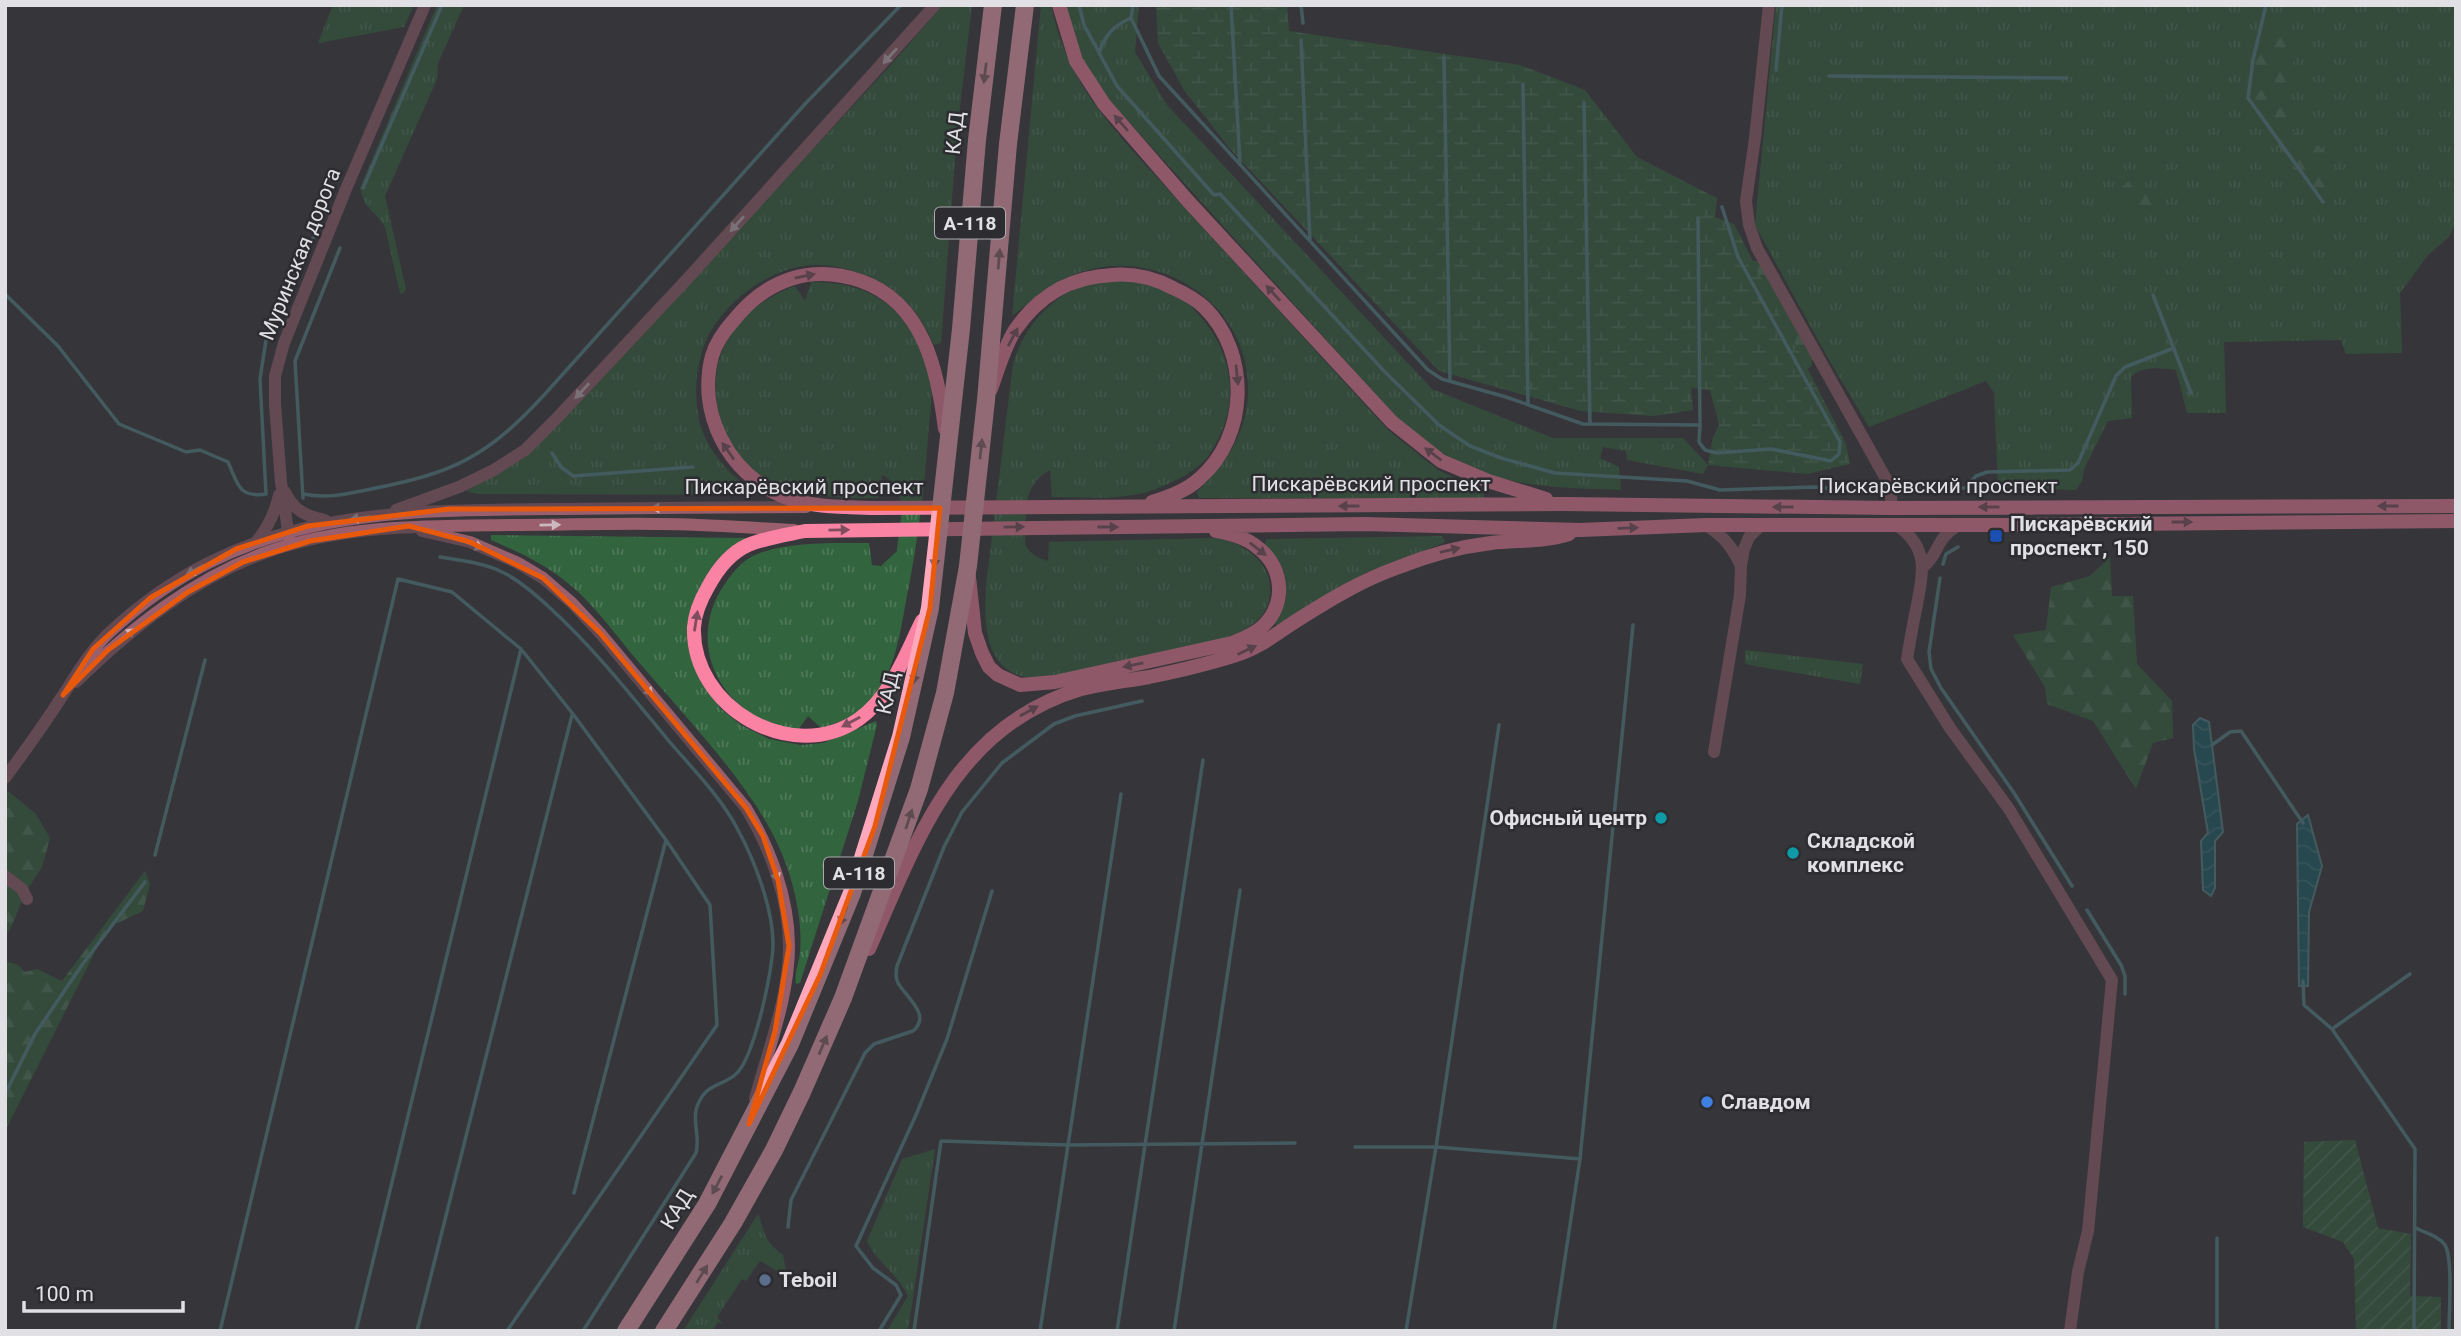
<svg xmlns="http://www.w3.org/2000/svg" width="2461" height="1336" viewBox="0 0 2461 1336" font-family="Roboto,sans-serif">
<defs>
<pattern id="grass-tufts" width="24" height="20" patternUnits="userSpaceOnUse" patternTransform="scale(1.75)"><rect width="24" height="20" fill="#32643e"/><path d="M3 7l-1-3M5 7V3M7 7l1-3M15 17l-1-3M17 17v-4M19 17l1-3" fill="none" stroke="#4f7a5a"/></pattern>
<pattern id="forest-firs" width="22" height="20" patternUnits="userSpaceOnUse" patternTransform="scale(1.75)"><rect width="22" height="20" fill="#32643e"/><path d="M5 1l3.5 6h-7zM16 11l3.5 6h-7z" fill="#4f7a5a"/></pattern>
<pattern id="wetland-marsh" width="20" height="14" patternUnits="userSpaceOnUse" patternTransform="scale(1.75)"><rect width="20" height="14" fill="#32643e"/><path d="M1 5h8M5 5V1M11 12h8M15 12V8" fill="none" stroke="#4f7a5a"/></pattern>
<pattern id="garden-furrows" width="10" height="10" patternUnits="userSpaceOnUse" patternTransform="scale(1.75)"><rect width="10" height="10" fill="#32643e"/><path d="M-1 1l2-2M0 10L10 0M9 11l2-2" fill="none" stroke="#4f7a5a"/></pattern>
<pattern id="water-waves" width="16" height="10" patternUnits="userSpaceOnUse" patternTransform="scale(1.75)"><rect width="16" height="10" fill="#145e66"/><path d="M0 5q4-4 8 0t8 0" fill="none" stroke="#36757c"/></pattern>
</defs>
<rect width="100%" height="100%" fill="#37363b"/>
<path fill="url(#grass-tufts)" d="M333,5H414L404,27L318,43Z
M437,5H464L438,63L437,79L385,196L406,290L402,294L400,293L385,227C374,208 366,213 360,188Z
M943,5H972L957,132L941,343L934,345C921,313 898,287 865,275C851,270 838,266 823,265C776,262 723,300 705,343C695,369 693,400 701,427C710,456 734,478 758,495L477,494L466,491L521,459L564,418L889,67Z
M1041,5H1051C1064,67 1090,101 1130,148L1388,430L1438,470L1484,493V498H1199L1197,492C1221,468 1242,441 1247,406C1260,315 1170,246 1084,271C1056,279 1035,298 1012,316Z
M1066,5H1139L1135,52L1167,105L1432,389L1553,438H1683L1708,465L1703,474L1627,460L1626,451L1603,447L1600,458L1619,467L1621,490C1563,488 1504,488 1452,459C1433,448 1416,433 1399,420L1110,101L1082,60Z
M1776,5H2456V221L2449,237L2428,255L2400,293L2402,353L2346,354L2341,340L2224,342L2226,413H2187L2176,370C2161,368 2142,365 2131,377L2132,418L2108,421L2084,469L2082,481L2076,490L1998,488L1994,393L1986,381L1869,427L1828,358L1755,225Z
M1128,279C1141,282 1158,284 1170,289C1181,295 1190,305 1198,314C1231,350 1241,398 1216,443C1212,449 1209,456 1204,461C1193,472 1177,480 1163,486C1129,502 1089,497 1052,497L1050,470C1020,487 1027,513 1025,544C1030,554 1037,558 1048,561L1049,542L1217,538C1244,543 1273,563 1270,594C1269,603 1266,611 1260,618C1251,627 1240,633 1228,637C1186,652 1140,658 1097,667C1075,671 1051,679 1028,677C1023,677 1017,675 1013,673C982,656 985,615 986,585L1013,364C1024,326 1055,290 1095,283C1106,280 1117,280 1128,279Z
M811,282C864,282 899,301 921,350C924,356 928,362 930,369C935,390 929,417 928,438C924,493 917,547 906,601C900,635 895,668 875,696C863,714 841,722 821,728L808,716L798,730C732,723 686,658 718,595C727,580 737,564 753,556C784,541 835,543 869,543L872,565L881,566L897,551C899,524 911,488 882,475L878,498C834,498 787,497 750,468C733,454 724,436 719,414C704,353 740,306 795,286L805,301Z
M491,535L748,538L696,603L702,681L721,709L741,725L769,739L801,745L823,743L876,721L877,725L858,801L800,983L796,984C794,973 799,963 800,953C803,921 794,883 782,854C756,790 688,720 643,667C619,640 597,607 569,584C545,564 519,552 491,540Z
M1442,536L1445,542L1441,544L1367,572L1278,626L1275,624C1291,592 1292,570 1264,544L1267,539Z
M1745,650L1863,664L1860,684L1750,665L1745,663Z
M935,1149L908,1331H887L908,1296C896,1272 879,1265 867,1241L902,1159Z
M758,1214C766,1235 763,1240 783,1255L786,1270L784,1276L761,1261L759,1262L746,1281L742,1279L717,1317L723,1324L718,1322L712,1331H683Z"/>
<path fill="url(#forest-firs)" d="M2275,35L2287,41L2295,57L2282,97L2290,130L2330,154L2324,193L2315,196L2264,127L2247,109L2244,98L2253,55L2264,37Z
M2140,171L2155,212L2120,213L2113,195Z
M1750,261H1759L1812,357V365L1807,370Z
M2110,557L2112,596H2133L2137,664L2172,701L2173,738L2153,743L2136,789L2093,721L2047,704L2045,687L2013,635L2046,630L2051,587L2090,576Z
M8,791L36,814L50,838L42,867L25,893L11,928L5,936V795Z
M145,871L150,884L143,911L107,928L5,1131V1014L7,1009L5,961L18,965L25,972L37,969L62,981Z"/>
<path fill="url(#wetland-marsh)" d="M1156,5H1287L1289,31L1520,65L1585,90L1637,157L1717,198L1715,217L1734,224L1846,444L1850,464L1807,474L1708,465L1713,437L1719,425L1710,390L1691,388L1693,410L1654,416L1581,411L1439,371L1231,150L1184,90L1158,43Z"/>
<path fill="url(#garden-furrows)" d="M2355,1140L2378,1228L2411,1234L2410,1296L2441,1297V1331H2356L2354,1259L2343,1242L2303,1227L2304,1142Z"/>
<path fill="url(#water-waves)" stroke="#52858c" stroke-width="2" d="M2200,718L2209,722L2223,832L2215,841V888L2211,896L2203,890L2201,841L2208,833L2194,749L2193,725Z
M2308,815L2322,866L2309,912L2308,986H2299L2297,824Z"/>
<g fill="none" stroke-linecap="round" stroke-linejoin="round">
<path stroke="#52858c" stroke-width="3.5" d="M1079,5L1084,25L1117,86L1214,195L1220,194L1384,371L1439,425L1470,446L1501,458L1555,473L1687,481L1720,490L1814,487L1838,489
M1133,5L1131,18L1159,76L1428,370L1442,379L1506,397L1583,424L1700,425L1699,442L1705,450L1717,453L1771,449L1831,461L1839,454L1840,442L1738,257L1722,207
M1231,5L1240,164
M1301,5L1303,23
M2266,5L2253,60L2248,98L2323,202
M1301,40L1310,241
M1099,53C1105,35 1113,26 1131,18
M1444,57L1450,381
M1776,70L1782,5
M1829,76L2067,78
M1523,84L1528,405
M1584,103L1590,424
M363,188L442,5
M1698,218L1700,425
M5,294L58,346L119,424L186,452L200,450L228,462C238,484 238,498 266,494L260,379L267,334L323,217
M2153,295L2191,393
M552,453L561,467L573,476L693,467
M1914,489L1965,488L1976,476L1987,472L2070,470L2078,463L2116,376L2125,367L2174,348
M303,494C328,499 346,494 371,489C454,473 487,457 545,394L805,104L901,5
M303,498L295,361L340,248
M440,557C460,560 484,563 502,572C519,580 535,594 549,607C593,647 630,694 668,740C691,767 721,797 737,828C754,859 773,908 773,944C773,970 754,1058 736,1074C723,1086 708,1083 699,1102C690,1118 701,1136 696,1153L583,1331
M1943,564L1946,554L1958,547
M1940,578L1929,652L1931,669L1941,688L2014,793L2072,886
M2212,745L2230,732L2241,731L2303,823
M155,855L205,660
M2087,910L2121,965L2125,976V994
M2410,974L2332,1029L2415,1149L2414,1331
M2303,981L2304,1005L2332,1029
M5,1094L35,1034L82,965L145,882
M1355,1147H1436L1580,1159
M574,1193L666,840
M788,1227L791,1200L865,1053L874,1044L913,1031C932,1015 906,997 898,983C895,977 896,972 897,966L944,847L962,812L1002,763L1054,724L1075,716L1142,701
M2416,1228C2425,1233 2439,1236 2445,1245C2453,1258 2449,1313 2449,1331
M2217,1238V1331
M220,1331L398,579L452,592L521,649L573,714L666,840L710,905L717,1025L507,1331
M356,1331L521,649
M417,1331L572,715
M879,1331L901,1295L896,1285L873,1268L856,1246L916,1115L947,1039L992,891
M914,1331L941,1141L1067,1145L1295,1143
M1040,1331L1121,794
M1117,1331L1203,760
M1174,1331L1240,890
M1406,1331L1436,1147L1499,725
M1554,1331L1580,1159L1633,625"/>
<path stroke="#9a5f6d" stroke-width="12" d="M1769,5L1755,138L1746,201L1749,225L1757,248L1890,486L1892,508
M285,492C294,511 306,516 325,520
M396,510L459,487L494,470L525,450L556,419L689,277L935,5
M1706,525C1724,537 1732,546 1741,566
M1898,526C1929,548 1923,572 1917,605C1913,623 1910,641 1907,659L1950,728L2009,809L2112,980L2088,1231L2078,1272L2070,1331
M422,531L470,542L518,563L543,578L572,603L600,633L746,808C770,848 789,898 789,946C789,998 768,1049 755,1099
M289,538L281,482L275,404V376L284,343L346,189L425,5
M257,541C269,526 275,513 279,495
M1923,567C1939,555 1935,539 1958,525
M76,682C131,628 194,578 267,552C347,524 431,526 513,525C563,525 612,523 662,524C706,524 750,528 794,530
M1714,752L1740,595L1741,566L1744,549L1749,537L1761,525
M5,778C25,751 45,723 63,695C78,672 90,651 110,632C243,508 392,510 562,509C643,508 725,507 806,507
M5,876L22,889L27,899"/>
<path stroke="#fa82a2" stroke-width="14" d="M1059,5L1076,61L1104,104L1188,201L1392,422L1441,461L1488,481L1546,499
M991,389C998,370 1004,347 1015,330C1039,295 1070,277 1112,275C1134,273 1154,278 1173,288C1184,293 1196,299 1205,308C1250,353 1249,436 1199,479C1186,491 1169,497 1152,502
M945,429C938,372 924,303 861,281C811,264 767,279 734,320C725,330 716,342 712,356C697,413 728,473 782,496C811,508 845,507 876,508L1565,504L1892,508L2456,506
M969,577L975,633L982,653L989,667L998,675L1020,685L1055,682L1232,643C1240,640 1249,636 1257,631C1287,610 1286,568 1257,547C1245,537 1231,534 1216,531
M922,621C905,655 891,696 859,719C792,766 691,707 694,627C695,613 701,599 708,587C717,570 730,553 748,545C765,538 786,535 805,531L1364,524L1580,530L1706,525H1996L2456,521
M869,949C917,840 955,726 1081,689C1103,683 1127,681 1149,677C1178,671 1208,664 1236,655C1258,649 1277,633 1296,621C1329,600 1362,580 1399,567C1429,555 1458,547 1491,543C1517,540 1544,542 1569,534"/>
<path stroke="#ffa8bc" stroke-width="18" d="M626,1331L707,1204L790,1044L852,893L901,737L930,608L961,329L977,140L993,5
M664,1331L733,1223L774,1150L802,1092L843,998L919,789L945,693L968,566L986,400L1008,144L1025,5"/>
</g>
<defs><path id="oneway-solid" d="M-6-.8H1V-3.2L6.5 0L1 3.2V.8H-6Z" transform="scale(1.75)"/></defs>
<g fill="#ccb9c0">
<use href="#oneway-solid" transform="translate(890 56) rotate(132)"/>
<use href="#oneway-solid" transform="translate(737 224) rotate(132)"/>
<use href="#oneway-solid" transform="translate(582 391) rotate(133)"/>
<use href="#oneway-solid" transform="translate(661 508) rotate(180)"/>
<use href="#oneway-solid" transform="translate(360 518) rotate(173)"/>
<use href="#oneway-solid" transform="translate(550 525) rotate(-1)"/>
<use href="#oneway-solid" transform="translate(474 545) rotate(20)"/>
<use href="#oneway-solid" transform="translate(195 570) rotate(151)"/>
<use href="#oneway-solid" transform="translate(127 635) rotate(-38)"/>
<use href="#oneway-solid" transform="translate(646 688) rotate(50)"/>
<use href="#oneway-solid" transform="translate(775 872) rotate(72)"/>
</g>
<g fill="#8c6470">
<use href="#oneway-solid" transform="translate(985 73) rotate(97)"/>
<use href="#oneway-solid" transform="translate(999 259) rotate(-85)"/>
<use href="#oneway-solid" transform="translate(981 449) rotate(-84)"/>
<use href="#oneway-solid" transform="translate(935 558) rotate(96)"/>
<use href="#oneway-solid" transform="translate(915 674) rotate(102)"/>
<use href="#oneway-solid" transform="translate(909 819) rotate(-72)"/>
<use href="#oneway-solid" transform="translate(843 916) rotate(112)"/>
<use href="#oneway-solid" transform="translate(823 1045) rotate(-67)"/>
<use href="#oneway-solid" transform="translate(717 1185) rotate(118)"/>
<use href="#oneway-solid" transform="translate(702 1274) rotate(-58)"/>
</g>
<g fill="#7f4e5e">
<use href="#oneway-solid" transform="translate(1121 123) rotate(-131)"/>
<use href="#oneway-solid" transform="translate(805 276) rotate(-11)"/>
<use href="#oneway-solid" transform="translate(1273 293) rotate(-133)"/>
<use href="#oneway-solid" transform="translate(1013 337) rotate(-62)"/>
<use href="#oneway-solid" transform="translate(1237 375) rotate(84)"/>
<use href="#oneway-solid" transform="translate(728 451) rotate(-125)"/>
<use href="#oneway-solid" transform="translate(1433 454) rotate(-143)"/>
<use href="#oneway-solid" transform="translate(1349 506) rotate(180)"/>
<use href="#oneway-solid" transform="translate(2388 506) rotate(180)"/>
<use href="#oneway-solid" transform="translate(1783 507) rotate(-180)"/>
<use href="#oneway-solid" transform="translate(1989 507) rotate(180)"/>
<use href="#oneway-solid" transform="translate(2182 522)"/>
<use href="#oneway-solid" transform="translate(1014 527) rotate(-1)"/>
<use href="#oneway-solid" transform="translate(1108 527)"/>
<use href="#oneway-solid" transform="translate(1628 528) rotate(-2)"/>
<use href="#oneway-solid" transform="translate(839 530) rotate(-1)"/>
<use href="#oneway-solid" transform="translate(1258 549) rotate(38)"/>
<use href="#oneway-solid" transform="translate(1450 550) rotate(-13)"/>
<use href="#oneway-solid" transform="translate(696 621) rotate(-81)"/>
<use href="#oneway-solid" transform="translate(1247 650) rotate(-25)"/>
<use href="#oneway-solid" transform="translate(1133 665) rotate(168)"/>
<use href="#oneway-solid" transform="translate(1029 711) rotate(-29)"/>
<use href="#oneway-solid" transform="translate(851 722) rotate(152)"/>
</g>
<path d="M0 0H2461V1336H0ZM940,508L930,608L875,826L820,975L749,1124L775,1031L789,946L778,880L763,836L746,808L600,633L543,578L470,542L409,526L310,541L243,562L188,592L108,650L63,695L93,649L150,598L236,549L308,526L449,509Z" fill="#37363b" fill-opacity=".55" fill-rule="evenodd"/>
<path fill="none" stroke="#e8590c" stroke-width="5" stroke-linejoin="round" d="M940,508L930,608L875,826L820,975L749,1124L775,1031L789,946L778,880L763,836L746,808L600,633L543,578L470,542L409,526L310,541L243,562L188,592L108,650L63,695L93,649L150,598L236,549L308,526L449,509Z"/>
<rect fill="#1a4fb4" stroke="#2d2c31" stroke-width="2.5" x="1989" y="529" width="14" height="14" rx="3.5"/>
<g fill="#0f9aa8" stroke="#2d2c31" stroke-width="2.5">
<circle cx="1661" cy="818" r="7"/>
<circle cx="1793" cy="853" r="7"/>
</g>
<circle fill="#3f7fe0" stroke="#2d2c31" stroke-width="2.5" cx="1707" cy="1102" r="7"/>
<circle fill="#5c6f8a" stroke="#2d2c31" stroke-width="2.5" cx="765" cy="1280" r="7"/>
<g text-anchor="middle" stroke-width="5" stroke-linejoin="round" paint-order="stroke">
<g fill="#2d2c31" stroke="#abaaae" stroke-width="2">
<rect x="935" y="207.5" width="70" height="31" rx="5"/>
<rect x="824" y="857.5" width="70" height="31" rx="5"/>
</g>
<g font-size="19" font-weight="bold" fill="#e1e0e4">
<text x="970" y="230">А-118</text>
<text x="859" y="880">А-118</text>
</g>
<g font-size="21" fill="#e1e0e4" stroke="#2d2c31">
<text transform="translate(955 133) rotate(-84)" y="7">КАД</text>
<text transform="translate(300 254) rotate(-68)" y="7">Муринская дорога</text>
<text x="1371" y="491">Пискарёвский проспект</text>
<text x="1938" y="493">Пискарёвский проспект</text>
<text x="804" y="494">Пискарёвский проспект</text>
<text transform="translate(888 693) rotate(-78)" y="7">КАД</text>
<text transform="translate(677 1209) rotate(-59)" y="7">КАД</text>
</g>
<g font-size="21" font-weight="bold" fill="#e1e0e4" stroke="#2d2c31" text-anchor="start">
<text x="2010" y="531">Пискарёвский<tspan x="2010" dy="24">проспект, 150</tspan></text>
<text x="1647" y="825" text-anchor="end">Офисный центр</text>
<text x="1807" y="848">Складской<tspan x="1807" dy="24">комплекс</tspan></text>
<text x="1721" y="1109">Славдом</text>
<text x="779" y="1287">Teboil</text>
</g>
</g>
<rect width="2461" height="1336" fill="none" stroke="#e1e0e4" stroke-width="14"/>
<path d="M24 1301v10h159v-10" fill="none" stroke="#e1e0e4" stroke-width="3.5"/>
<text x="35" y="1301" font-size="21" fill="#e1e0e4" stroke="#2d2c31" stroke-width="5" paint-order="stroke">100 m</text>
</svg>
